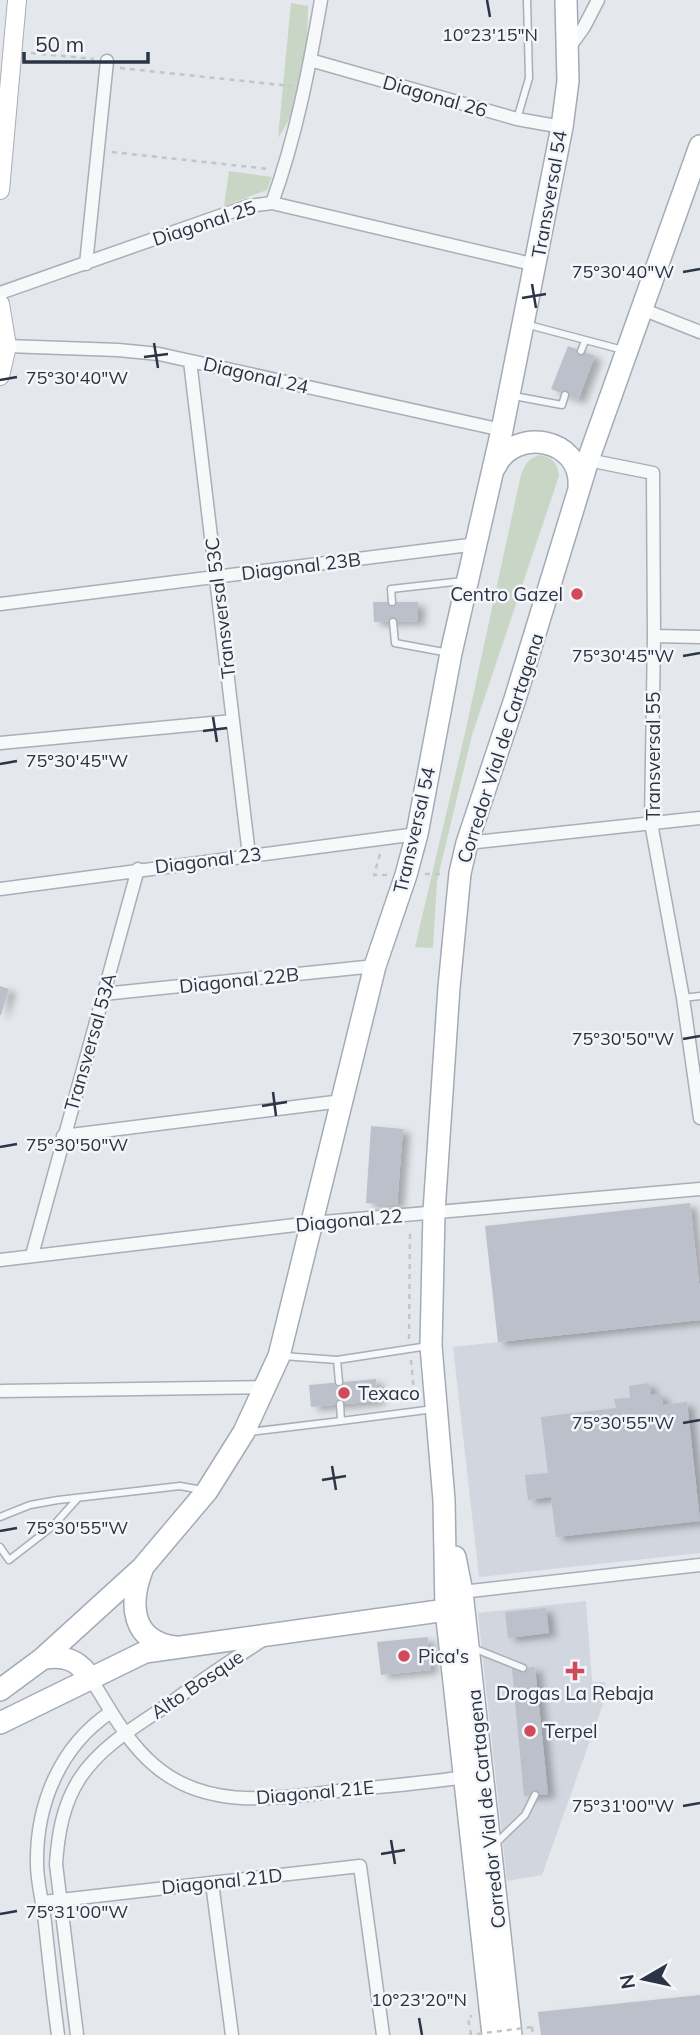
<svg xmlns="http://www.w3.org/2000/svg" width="700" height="2035" viewBox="0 0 700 2035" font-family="Mulish,sans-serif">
<defs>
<filter id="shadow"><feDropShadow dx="7" dy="4" stdDeviation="3.5" flood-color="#0004"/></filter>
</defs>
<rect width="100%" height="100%" fill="#e4e7ec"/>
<path fill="#d2d6de" d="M700,1320V1553L479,1577L453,1347Z
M586,1601L592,1682H605L607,1693L542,1875L507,1881L478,1613Z"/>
<path fill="#c9d6c5" d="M291,3L308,6C307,53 306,98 278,138Z
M229,171L272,177L267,190L224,206Z
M539,455C552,457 558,463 559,476L472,735L437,881L433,948L415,947L465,733L520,479C523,467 527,459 539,455Z"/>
<path fill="#bbc0ca" filter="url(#shadow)" d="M568,346L595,356L578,400L551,389Z
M373,602H418V621L374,622Z
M0,986L9,989L1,1015H0Z
M371,1126L403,1129L397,1205L366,1203Z
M690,1203L700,1292V1320L498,1342L485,1226Z
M376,1379L378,1401L311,1407L309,1385Z
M649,1383L651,1395L661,1394L663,1405L687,1402L700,1521L556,1537L551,1497L528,1500L525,1475L548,1473L541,1417L616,1408L614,1399L630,1398L629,1386Z
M546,1608L549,1633L508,1638L505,1612Z
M428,1637L431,1670L381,1675L377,1642Z
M535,1667L548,1794L524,1796L512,1669Z
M700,1995V2035H541L538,2012Z"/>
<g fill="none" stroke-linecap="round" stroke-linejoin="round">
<g stroke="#a9aeb7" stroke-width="9">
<path id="lane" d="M517,119L529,78L527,0
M525,324L623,350
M581,351L585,341
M514,396L562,405L565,395
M392,602L391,589L463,581
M393,622L395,643L449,653
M683,998L700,996
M283,1356L337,1360
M339,1382L337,1360L428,1346
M340,1404L341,1421L434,1409
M249,1432L341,1421
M0,1517L30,1505L58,1500L180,1486L202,1490
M0,1547L9,1560L53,1526L78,1498
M473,1648L523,1668
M496,1843L525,1815L535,1795"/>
</g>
<g stroke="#a9aeb7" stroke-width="15">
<path id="street" d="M569,48L584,27L598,0
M310,60L517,119L562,127
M272,203C296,137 309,69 321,0
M86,264L107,61
M0,293L248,206L272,203L536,265
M642,309L700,332
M7,346L118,350L159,354L502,430
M190,361L249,855
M588,460L653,473L654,636L651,823L683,998L700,1118
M0,604L477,544
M654,636L700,637
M0,743L233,721
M467,843L700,818
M0,889L417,834
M103,994L375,966
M63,1136L342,1101
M32,1255L138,869
M0,1260L312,1223L700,1189
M2,1391L266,1387
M462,1592L700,1565
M91,1679C110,1709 126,1741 154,1765C209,1813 282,1797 348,1790C387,1786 426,1783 465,1777
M212,1883L232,2035
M43,1902L360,1866L383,2035
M58,2035C53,1998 49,1960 45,1923C43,1903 37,1883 37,1864C36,1804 60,1746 111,1712
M77,2035L56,1864C58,1834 63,1804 80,1778C101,1746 135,1727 166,1706C198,1683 230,1661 263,1640"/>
</g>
<g stroke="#a9aeb7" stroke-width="20">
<path id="secondary" d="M0,190L17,0
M0,304L7,346L0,376"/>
</g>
<g stroke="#a3abb8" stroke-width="24">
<path id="primary" d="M495,467C514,426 582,438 579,486
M455,1557L462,1592L511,2035
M142,1570C129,1604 131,1641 175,1647
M42,1659C64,1654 79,1660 91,1679
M0,1690L42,1659L142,1568L207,1491L244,1432L279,1356L375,966L406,875L417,834L451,653L502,430L562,127L568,81L566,0
M0,1723L145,1652L446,1610
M493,2035L446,1610L444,1500L431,1346L434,1212L449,987L460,873L467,843L515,699L588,460L700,146"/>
</g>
<path stroke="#c2c5cb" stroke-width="2.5" stroke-dasharray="5 5" stroke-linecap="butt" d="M31,53L94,59
M120,68L291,86
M112,152L269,169
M380,854L374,875H387
M425,874H443
M409,1339L410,1230
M411,1360L414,1391
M532,2027L533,2035
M471,2035L468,2017L472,2016"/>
<use href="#lane" stroke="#f7f8fa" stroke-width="6"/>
<use href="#street" stroke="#f7f8fa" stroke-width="12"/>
<use href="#secondary" stroke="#fff" stroke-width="18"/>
<use href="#primary" stroke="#fff" stroke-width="21"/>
<path stroke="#c2c5cb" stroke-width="2.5" stroke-dasharray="5 5" stroke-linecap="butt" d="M477,2034L532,2027"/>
</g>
<path fill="none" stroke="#2b3445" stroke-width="2.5" d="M487,0L490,17M683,272L700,269M532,284L536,308M522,298L546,294M154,343L158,368M144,357L168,354M0,380L17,377M683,656L700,653M213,717L217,742M203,731L227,728M0,764L17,761M683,1039L700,1036M273,1092L276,1116M262,1106L287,1102M0,1147L17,1144M683,1423L700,1420M332,1466L336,1490M322,1480L346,1476M0,1531L17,1528M683,1806L700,1803M391,1840L395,1864M381,1854L405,1850M0,1914L17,1911M419,2018L422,2035"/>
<g fill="#d1495b" stroke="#f4f6f9" stroke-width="2.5">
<circle cx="577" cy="594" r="7"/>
<circle cx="344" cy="1393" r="7"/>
<circle cx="404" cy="1656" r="7"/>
<path d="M571.5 1660.5h7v7h7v7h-7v7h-7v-7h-7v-7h7z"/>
<circle cx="530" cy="1731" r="7"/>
</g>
<g text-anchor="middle" stroke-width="5" stroke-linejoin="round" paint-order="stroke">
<g font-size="19" fill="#2b3445" stroke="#f4f6f9">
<text transform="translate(435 96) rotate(16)" y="7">Diagonal 26</text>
<text transform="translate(549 194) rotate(-80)" y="7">Transversal 54</text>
<text transform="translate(204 223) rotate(-18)" y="7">Diagonal 25</text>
<text transform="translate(256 375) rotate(13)" y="7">Diagonal 24</text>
<text transform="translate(301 566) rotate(-7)" y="7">Diagonal 23B</text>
<text transform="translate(220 608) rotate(-97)" y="7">Transversal 53C</text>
<text transform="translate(500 748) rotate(-72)" y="7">Corredor Vial de Cartagena</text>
<text transform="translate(653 756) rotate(-90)" y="7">Transversal 55</text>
<text transform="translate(414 830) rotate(-77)" y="7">Transversal 54</text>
<text transform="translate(208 860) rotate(-7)" y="7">Diagonal 23</text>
<text transform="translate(239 980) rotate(-6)" y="7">Diagonal 22B</text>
<text transform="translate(90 1042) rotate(-74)" y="7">Transversal 53A</text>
<text transform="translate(349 1220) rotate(-5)" y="7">Diagonal 22</text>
<text transform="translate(197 1684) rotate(-34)" y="7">Alto Bosque</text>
<text transform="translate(315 1792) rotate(-5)" y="7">Diagonal 21E</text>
<text transform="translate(486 1809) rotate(-96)" y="7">Corredor Vial de Cartagena</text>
<text transform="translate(222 1881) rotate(-6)" y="7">Diagonal 21D</text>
</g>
<g font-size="19" fill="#2b3445" stroke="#f4f6f9" text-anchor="start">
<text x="563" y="601" text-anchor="end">Centro Gazel</text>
<text x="358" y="1400">Texaco</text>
<text x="418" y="1663">Pica's</text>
<text x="575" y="1700" text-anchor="middle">Drogas La Rebaja</text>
<text x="544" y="1738">Terpel</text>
</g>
</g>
<g font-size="18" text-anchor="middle" fill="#2b3445" stroke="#f4f6f9" stroke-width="5" stroke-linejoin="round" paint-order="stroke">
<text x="490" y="41">10°23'15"N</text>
<text x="623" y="278">75°30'40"W</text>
<text x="77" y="384">75°30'40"W</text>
<text x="623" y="662">75°30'45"W</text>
<text x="77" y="767">75°30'45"W</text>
<text x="623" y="1045">75°30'50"W</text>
<text x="77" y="1151">75°30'50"W</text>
<text x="623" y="1429">75°30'55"W</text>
<text x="77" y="1534">75°30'55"W</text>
<text x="623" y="1812">75°31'00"W</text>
<text x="77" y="1918">75°31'00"W</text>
<text x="419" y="2006">10°23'20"N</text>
</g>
<g transform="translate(644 1979) rotate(261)" stroke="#f4f6f9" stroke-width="5" paint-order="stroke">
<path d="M0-5L12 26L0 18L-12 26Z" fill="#2b3445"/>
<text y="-10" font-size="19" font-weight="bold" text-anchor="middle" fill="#2b3445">N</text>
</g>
<path d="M24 52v10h124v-10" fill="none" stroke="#2b3445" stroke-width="3.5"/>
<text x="35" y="52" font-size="21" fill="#2b3445" stroke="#f4f6f9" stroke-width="5" paint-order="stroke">50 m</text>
</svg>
